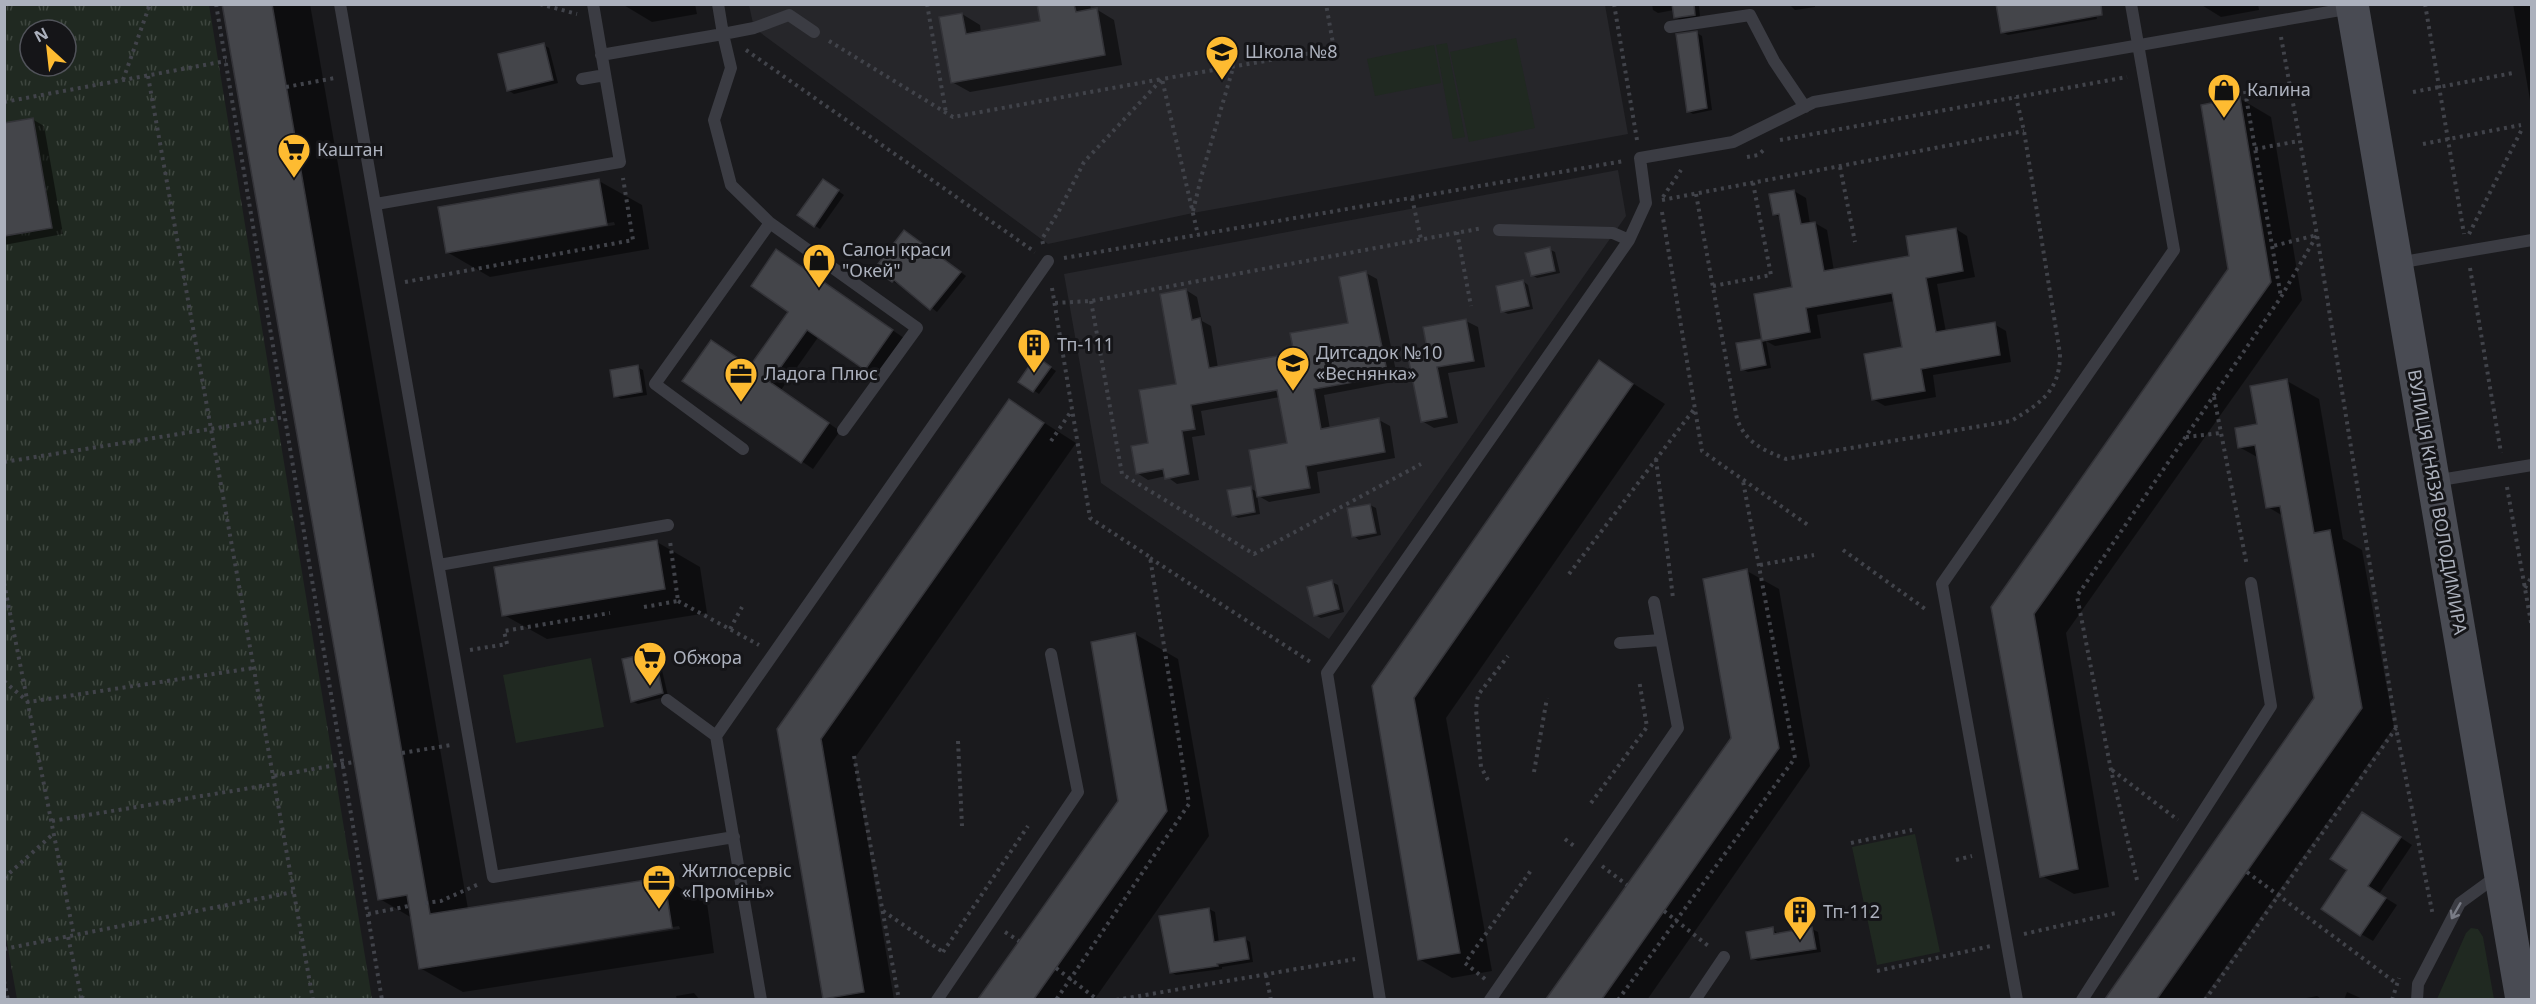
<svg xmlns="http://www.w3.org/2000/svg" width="2536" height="1004" viewBox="0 0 2536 1004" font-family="'Noto Sans',sans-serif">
<defs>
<pattern id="park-tufts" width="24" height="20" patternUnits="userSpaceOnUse" patternTransform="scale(1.5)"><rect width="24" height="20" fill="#202921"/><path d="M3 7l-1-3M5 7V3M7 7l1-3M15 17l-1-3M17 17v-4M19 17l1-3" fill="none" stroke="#3e463f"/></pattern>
</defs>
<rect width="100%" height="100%" fill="#1a1a1d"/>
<path fill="#26262a" d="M749,5H1605L1628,134L1193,213L1048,244L754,28Z
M1618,170L1626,216L1329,639L1101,483L1064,274Z"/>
<path fill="#202921" d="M1516,38L1535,128L1469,142L1450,52Z
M1447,43L1465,137L1453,139L1436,45Z
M1434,45L1441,83L1375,96L1367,59Z
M591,658L604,727L516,743L503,675Z
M1915,834L1940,952L1877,965L1852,847Z
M2471,928L2478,929L2483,937L2494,999H2437L2466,933Z"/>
<path fill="url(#park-tufts)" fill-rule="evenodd" d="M4,5H209L372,999H17L4,926ZM30,30H66V66H30Z"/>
<path fill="#0007" fill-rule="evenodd" d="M224,4H310L468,909L664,879L707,903L714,953L463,992L420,968L412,918L380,899ZM679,926L680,929L456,964V961Z
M622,4H695L697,14L652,22Z
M1038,4H1090L1091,10L1096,9L1114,20L1122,65L970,92L952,82L962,14L980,25L981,33L1041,22Z
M1652,4H1706L1699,6L1700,17L1681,20L1675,17L1674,10L1658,13L1653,10Z
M1789,4H1815V7L1795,10Z
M2094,4L2097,19L2008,35L2002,32Z
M2200,4H2258L2259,10L2221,17Z
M2513,4H2532V111Z
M1697,33L1702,36L1712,110L1693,114L1688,111Z
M544,45L549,48L558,83L514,94L508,90Z
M2239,98L2271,117L2302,300L2066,633L2109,887L2074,894L2042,876L1992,608L2229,270Z
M32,119L44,126L63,234L4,245V124Z
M599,181L642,205L649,249L490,277L447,252ZM614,222L615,225L483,248V245Z
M828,184L844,195L820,229L814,225Z
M1794,191L1806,198L1810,224L1815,223L1827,230L1834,271L1911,257L1956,229L1967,236L1975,277L1937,284L1946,332L1994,324L2006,331L2011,362L1933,375L1936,397L1885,406L1873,399L1904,348L1895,301L1817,315L1821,338L1775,346L1766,341L1771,368L1748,372L1742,369L1761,340L1764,342L1756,295L1793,288L1781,218L1774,214Z
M910,235L966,276L937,312L899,282L898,284L892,281Z
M1549,249L1555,252L1560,273L1537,278L1532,275Z
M777,251L904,338L877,376L819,336L781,390L840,431L813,469L684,381L751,367L790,311Z
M1366,273L1377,279L1398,381L1324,395L1330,429L1379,420L1390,426L1395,458L1317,472L1320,493L1269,502L1257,495L1260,514L1238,518L1233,515L1250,488L1257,492L1288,445L1280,397L1201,411L1205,435L1192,437L1199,480L1177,484L1166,476L1148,480L1137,473L1178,385L1186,290L1197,297L1202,321L1211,326L1218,368L1295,354L1350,324Z
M1523,281L1528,285L1533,309L1508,314L1502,311Z
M1466,321L1478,327L1485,367L1448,373L1458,423L1434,428L1422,421L1430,355Z
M1041,361L1056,371L1039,394L1020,381Z
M1600,362L1665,404L1446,718L1492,971L1452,978L1419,959L1373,687Z
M637,367L643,370L647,395L621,399L616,396Z
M2287,381L2319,399L2343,539L2362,550L2394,727L2202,1000H2106L2316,699L2283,516L2268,507L2259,458L2239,447L2259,425Z
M1010,401L1076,443L854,759L894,1000H825L779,729Z
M1370,505L1376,508L1381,535L1359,540L1354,536Z
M657,542L700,567L707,613L547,639L504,615Z
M1747,571L1779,589L1810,766L1647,1000H1548L1732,738Z
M1332,582L1338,585L1344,612L1321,618L1315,615Z
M1135,634L1178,659L1209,836L1094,1000H980L1120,801Z
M654,653L659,657L668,696L638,704L632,701Z
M2374,820L2412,845L2379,894L2397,905L2373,941L2361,934L2349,870Z
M1209,909L1215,912L1219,943L1244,938L1250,942L1253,962L1222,967V969L1176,975L1171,972Z
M1772,928L1779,935L1812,929L1818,932L1821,952L1758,961L1752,958Z
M2347,992L2365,1000H2344Z
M694,993L700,1000H677L676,996Z
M2317,996L2323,1000H2296Z"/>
<path fill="#44454a" stroke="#343439" stroke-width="1.5" d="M222,4H272L430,914L664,877L672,928L419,969L407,895L378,900Z
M1037,4H1074L1076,12L1097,8L1105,55L951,83L939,17L962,13L966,34L1040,21Z
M1672,4H1694L1695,15L1674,18Z
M1996,4H2101L2102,15L2001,33Z
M1697,31L1707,108L1687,112L1676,34Z
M544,43L553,80L507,91L498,54Z
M2240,97L2271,282L2034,614L2078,869L2040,877L1991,607L2228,269L2201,105Z
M33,118L52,228L4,236V123Z
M599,179L607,225L446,253L438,207Z
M823,179L839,190L814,227L797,215Z
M1794,190L1801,224L1815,222L1824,271L1909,256L1906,236L1956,228L1963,271L1926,278L1936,332L1995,322L2000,355L1921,369L1925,391L1872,400L1864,354L1902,347L1892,293L1806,308L1810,332L1762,341L1754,294L1792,287L1779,214L1773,215L1769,194Z
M904,230L961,272L930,310L894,280L892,282L874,269Z
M1550,247L1555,271L1531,276L1525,253Z
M776,249L893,330L865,370L807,330L770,382L829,423L801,463L682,381L711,340L750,366L788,312L751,286Z
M1366,271L1388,376L1314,389L1321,429L1379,418L1385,452L1306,466L1310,488L1257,497L1249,450L1287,443L1277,390L1191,405L1195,429L1182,431L1189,474L1165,479L1163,469L1136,474L1131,446L1148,443L1139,390L1176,384L1160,294L1186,289L1192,320L1200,318L1209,368L1294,353L1290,333L1348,323L1339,277Z
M1523,280L1529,306L1501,312L1496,286Z
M1466,319L1474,361L1437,367L1447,417L1421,422L1408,357L1428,354L1423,327Z
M1761,339L1766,365L1741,370L1736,343Z
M1036,356L1051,367L1033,392L1018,382Z
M1599,360L1633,384L1414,698L1460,953L1418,960L1372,686Z
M638,365L642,392L614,397L610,370Z
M2287,379L2314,533L2330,530L2362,708L2157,999H2105L2314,698L2280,506L2266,508L2255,445L2238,448L2235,428L2257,424L2250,386Z
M1009,399L1044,423L821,739L864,992L823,999L777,729Z
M1251,486L1255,512L1232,516L1227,490Z
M1370,504L1376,533L1352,537L1347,508Z
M657,540L665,589L502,616L494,567Z
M1747,569L1779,748L1602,999H1546L1731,738L1703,579Z
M1332,580L1339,609L1314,616L1307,587Z
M1135,633L1167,811L1034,999H978L1118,801L1091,642Z
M654,652L663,693L631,702L622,659Z
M2362,812L2401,837L2368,886L2386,898L2360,936L2321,909L2347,870L2330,859Z
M1209,908L1214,942L1245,937L1249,959L1217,964L1218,966L1170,973L1159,916Z
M1773,927L1774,934L1812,927L1816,949L1751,959L1746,932Z"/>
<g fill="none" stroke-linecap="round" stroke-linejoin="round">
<path stroke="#41434a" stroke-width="4" stroke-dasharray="3 4.5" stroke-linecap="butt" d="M216,4L382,1000
M540,4L577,14
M927,4L946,113
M1614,4L1637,140
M2425,4L2464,234
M2281,37L2317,235L2396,728L2433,916
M829,41L953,117L1162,79L1198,235
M746,50L1035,252
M148,76L273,776L354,762
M123,80L150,4
M286,87L335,78
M2245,91L2281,297
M2413,92L2513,73
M4,102L226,61
M1780,140L2127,77
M2423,144L2521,125
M2255,149L2299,141
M1747,157L1758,155L1766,148
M1840,167L1855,242
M1696,194L1737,419C1746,443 1763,450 1786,459L2011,421C2041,403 2060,391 2060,354L2024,131L2016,97
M1663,197L1681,170
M1412,198L1421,239
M1662,200L2024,131
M1193,211L1202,174L1233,68
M1662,212L1702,451L1808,525
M1457,232L1471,306
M2469,234L2522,129
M1043,244L1042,239L1060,209L1084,162L1162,79L1334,49L1326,4
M1064,258L1624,161
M2470,268L2501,453
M405,282L633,240L623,178
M1713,286L1771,275L1753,183
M1052,288L1090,518L1150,557L1189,804L1056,1000
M1091,301L1122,474L1254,554L1421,464
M1055,303L1091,301L1483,228
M2214,397L2247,566
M2186,437L2221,433
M1051,441L1072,410
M1656,459L1673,598
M4,462L285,417
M2507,487L2532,628
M1843,550L1928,611
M1150,558L1312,663
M1760,565L1814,555
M1569,574L1695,408
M4,583L74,936
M2525,588L2532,576
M678,601L759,645
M644,607L678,601L670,541
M730,629L742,607
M470,650L507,644L504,631L610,613
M4,681L28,702L253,668
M958,741L962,826
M402,753L451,745
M854,756L899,1000
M2112,770L2178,820
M1534,772L1547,698
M273,776L313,1000
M1488,780L1481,767L1476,709L1478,695L1508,656
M1591,803L1647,727L1639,680
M52,821L274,784
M1565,839L1574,846
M1851,843L1912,830
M1956,860L1972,856
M1602,866L1627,885
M2247,872L2396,983
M4,878L53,834
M2137,880L2111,770L2077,596L2281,297L2317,235L2273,246
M425,903L441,901L479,884
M883,911L943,952
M1664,911L1711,948
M368,914L409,906
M1005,932L1019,941
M2024,934L2116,913
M68,937L82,1000
M4,949L293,892
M943,952L1028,826
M1056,968L1098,1000
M1877,971L1991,946
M1266,975L1271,1000
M1485,979L1465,963L1532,869
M4,981L8,1000
M1116,1000L1355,959
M1618,1000L1795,758L1743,481
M2205,1000L2396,728
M2392,1000L2399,978"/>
<path stroke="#3b3c43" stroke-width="12" d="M340,4L493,877L734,837
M1670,27L1750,15L1774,61L1805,107
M601,55L723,34L718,4
M582,79L605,75
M376,204L620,162L593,4
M770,223L917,328L843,430
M1499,230L1613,233L1629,240
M2397,263L2532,240
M743,449L655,384L770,223L731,185L714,120L731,68L723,34L754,28L789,15L814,32
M2434,481L2532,465
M439,565L668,525
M1620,643L1661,640
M667,700L716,736
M761,1000L716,736L1048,261
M937,1000L1078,792L1051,654
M1380,1000L1327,673L1629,240L1646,203L1640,158L1733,142L1814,102L2352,8
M1490,1000L1678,728L1654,602
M1695,1000L1724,957
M2017,1000L1942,584L2174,250L2131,4
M2082,1000L2271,706L2251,583
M2417,1000L2418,984L2460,903L2497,876"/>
<path stroke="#494b53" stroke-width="33" d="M2352,4L2522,1000"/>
</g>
<defs><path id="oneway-shaft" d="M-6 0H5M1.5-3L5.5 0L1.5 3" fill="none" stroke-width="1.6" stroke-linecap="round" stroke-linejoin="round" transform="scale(1.5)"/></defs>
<use stroke="#797c86" href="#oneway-shaft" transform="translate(2456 911) rotate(120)"/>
<defs>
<g id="school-pin" transform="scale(1.725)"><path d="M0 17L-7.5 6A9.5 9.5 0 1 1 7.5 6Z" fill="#febb31" stroke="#151518"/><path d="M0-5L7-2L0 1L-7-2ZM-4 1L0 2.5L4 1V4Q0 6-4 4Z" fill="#111"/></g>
<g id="shop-pin" transform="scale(1.725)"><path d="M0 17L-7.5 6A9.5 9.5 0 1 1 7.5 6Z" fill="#febb31" stroke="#151518"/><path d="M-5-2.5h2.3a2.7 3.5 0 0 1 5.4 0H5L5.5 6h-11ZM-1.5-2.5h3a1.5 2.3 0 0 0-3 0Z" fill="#111"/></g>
<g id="supermarket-pin" transform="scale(1.725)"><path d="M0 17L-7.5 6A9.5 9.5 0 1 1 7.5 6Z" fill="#febb31" stroke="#151518"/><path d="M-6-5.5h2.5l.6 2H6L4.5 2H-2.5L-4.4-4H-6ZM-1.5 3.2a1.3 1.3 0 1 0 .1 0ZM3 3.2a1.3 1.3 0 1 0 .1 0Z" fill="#111"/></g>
<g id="building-pin" transform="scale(1.725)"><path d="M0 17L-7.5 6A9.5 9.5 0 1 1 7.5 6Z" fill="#febb31" stroke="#151518"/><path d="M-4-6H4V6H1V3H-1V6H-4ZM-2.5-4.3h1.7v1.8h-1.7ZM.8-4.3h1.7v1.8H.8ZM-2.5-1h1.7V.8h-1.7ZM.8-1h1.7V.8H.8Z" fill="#111"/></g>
<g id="office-pin" transform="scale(1.725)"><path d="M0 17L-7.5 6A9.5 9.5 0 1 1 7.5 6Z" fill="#febb31" stroke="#151518"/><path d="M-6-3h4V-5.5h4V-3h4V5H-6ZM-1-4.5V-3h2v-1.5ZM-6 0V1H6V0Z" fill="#111"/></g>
</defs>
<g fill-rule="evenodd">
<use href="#school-pin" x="1222" y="52"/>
<use href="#shop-pin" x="2224" y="90"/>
<use href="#supermarket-pin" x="294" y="150"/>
<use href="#shop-pin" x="819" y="260"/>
<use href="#building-pin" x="1034" y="345"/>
<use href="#school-pin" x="1293" y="363"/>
<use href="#office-pin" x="741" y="374"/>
<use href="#supermarket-pin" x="650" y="658"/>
<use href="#office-pin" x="659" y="881"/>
<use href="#building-pin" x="1800" y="912"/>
</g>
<g text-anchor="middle" stroke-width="6" stroke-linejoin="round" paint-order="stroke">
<g font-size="18" fill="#acb1bd" stroke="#151518" text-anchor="start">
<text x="1245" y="58">Школа №8</text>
<text x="2247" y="96">Калина</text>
<text x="317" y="156">Каштан</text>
<text x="842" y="256">Салон краси<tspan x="842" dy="21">"Окей"</tspan></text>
<text x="1057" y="351">Тп-111</text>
<text x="1316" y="359">Дитсадок №10<tspan x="1316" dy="21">«Веснянка»</tspan></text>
<text x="764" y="380">Ладога Плюс</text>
<text x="673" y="664">Обжора</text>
<text x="682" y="877">Житлосервіс<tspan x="682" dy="21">«Промінь»</tspan></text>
<text x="1823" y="918">Тп-112</text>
</g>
<g font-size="18" fill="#acb1bd" stroke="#151518">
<text transform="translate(2437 502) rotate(80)" y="6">ВУЛИЦЯ КНЯЗЯ ВОЛОДИМИРА</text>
</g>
</g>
<rect width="2536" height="1004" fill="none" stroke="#acb1bd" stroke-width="12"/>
<g transform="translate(48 48) rotate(333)"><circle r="28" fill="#151518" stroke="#51535a" stroke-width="1.5"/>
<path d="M0-4.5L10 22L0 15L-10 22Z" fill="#febb31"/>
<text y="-9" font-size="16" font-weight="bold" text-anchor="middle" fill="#acb1bd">N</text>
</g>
</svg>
